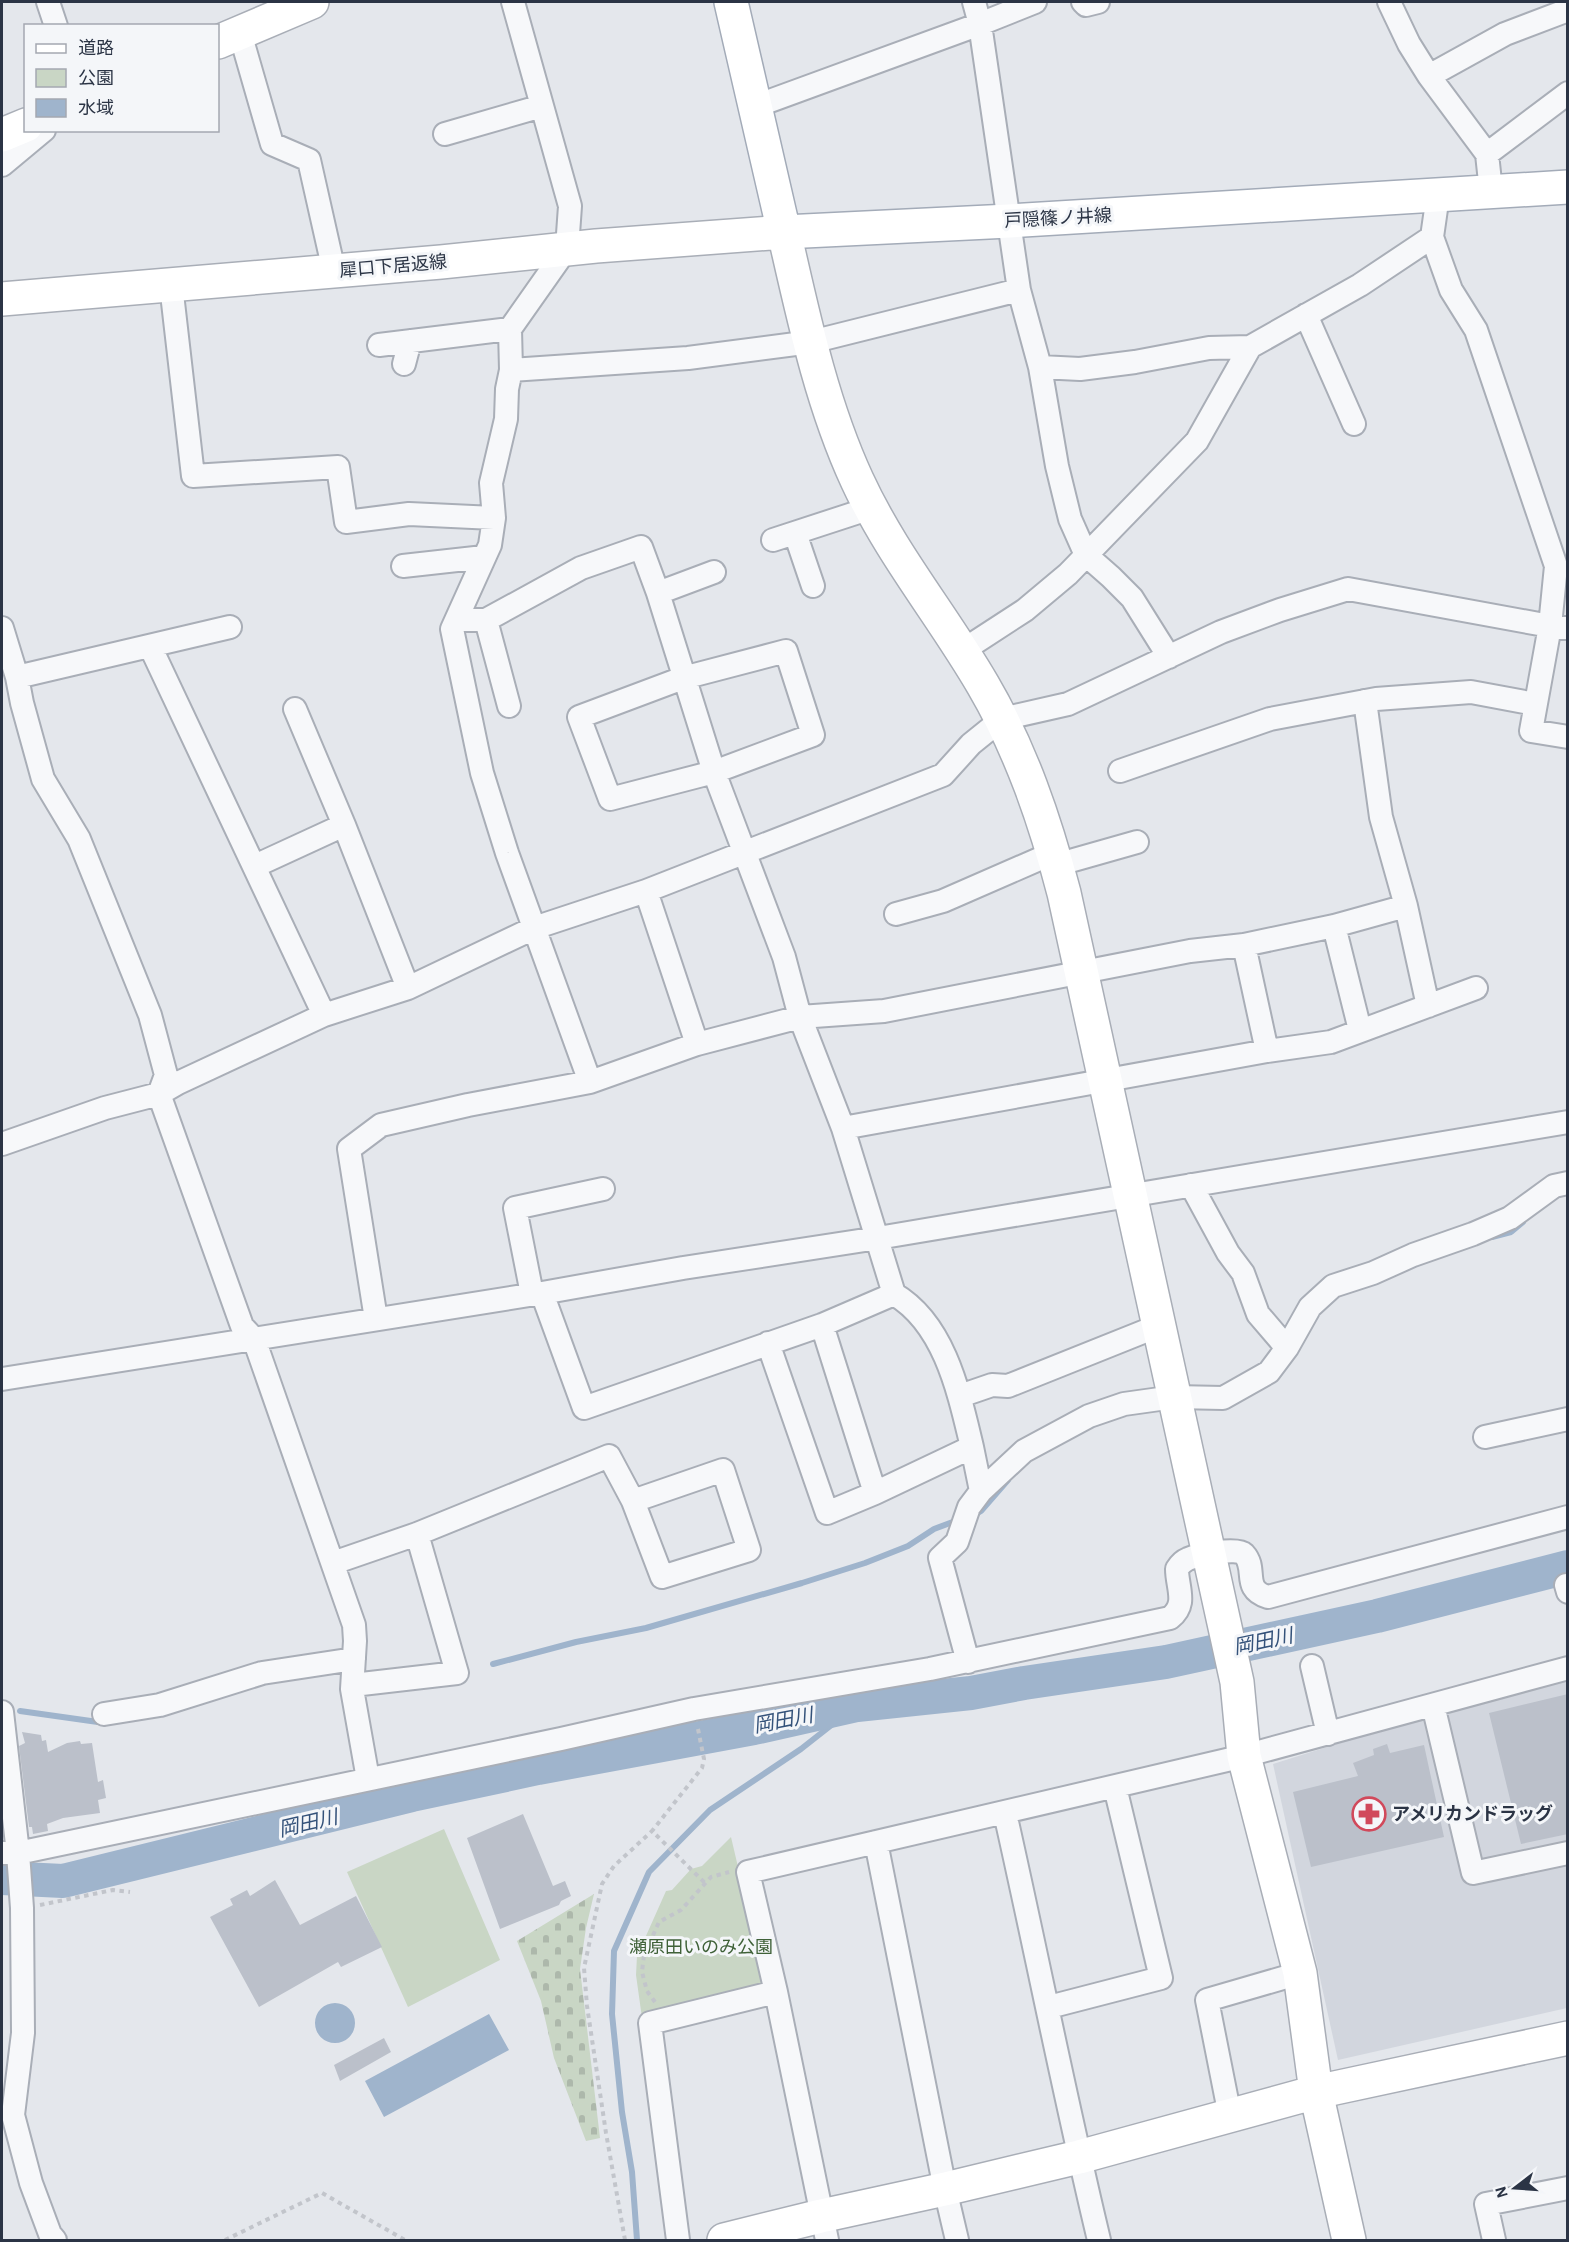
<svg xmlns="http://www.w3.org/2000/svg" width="1569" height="2242" viewBox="0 0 1569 2242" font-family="'Alegreya Sans','Noto Sans JP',sans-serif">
<defs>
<pattern id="cemetery-stones" width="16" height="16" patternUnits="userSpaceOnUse" patternTransform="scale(1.5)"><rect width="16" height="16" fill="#c9d6c5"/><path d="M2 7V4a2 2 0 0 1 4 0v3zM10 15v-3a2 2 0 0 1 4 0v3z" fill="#adb8ab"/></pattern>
</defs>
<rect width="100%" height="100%" fill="#e4e7ec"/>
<path fill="#d2d6de" d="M1567,1676V2008L1338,2060L1273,1764L1451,1708Z"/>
<path fill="url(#cemetery-stones)" d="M594,1894L586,1928L580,1969L600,2138L586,2141L554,2058L541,2001L517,1941Z"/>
<path fill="#c9d6c5" d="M444,1829L500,1960L408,2007L347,1872Z
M731,1837L764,1978L758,1989L642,2018L636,1975L637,1956L666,1891L672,1890L691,1869L702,1866Z"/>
<path fill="#9fb4cc" d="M315 2023a20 20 0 1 1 40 0a20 20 0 1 1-40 0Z
M489,2014L509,2050L384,2117L365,2081Z"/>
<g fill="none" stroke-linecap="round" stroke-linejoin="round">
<path stroke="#9fb4cc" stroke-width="6" d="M1492,1237L1511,1232L1523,1222
M976,1514L981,1511L1008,1480
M493,1664L576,1642L646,1628L802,1583L865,1563L908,1546L934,1529L958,1520
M20,1711L105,1723
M637,2240L632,2172L622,2112L612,2014L614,1951L649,1872L710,1810L801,1749L857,1705"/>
<path stroke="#9fb4cc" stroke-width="34" d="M2,1878L63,1881L412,1795L538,1768L754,1728L857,1705L971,1693L1024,1683L1166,1662L1377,1616L1568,1567"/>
</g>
<path fill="#bbc0ca" d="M1568,1694V1834L1521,1844L1489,1713Z
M22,1732L41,1735L42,1741L46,1740L48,1752L67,1743L80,1741L81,1744L92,1743L98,1782L103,1780L106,1798L98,1800L100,1813L63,1818L47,1824L48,1831L33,1834L32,1827H29L19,1746L25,1743Z
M1387,1744L1390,1753L1424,1745L1444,1837L1311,1867L1293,1792L1358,1776L1353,1763L1374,1755L1373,1749Z
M523,1814L553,1886L565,1881L571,1896L561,1901L559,1905L500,1929L467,1838Z
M275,1880L300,1925L356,1896L382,1947L341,1967L338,1962L259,2007L210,1917L233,1905L230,1899L247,1890L250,1896Z
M384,2038L391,2052L340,2081L334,2065Z"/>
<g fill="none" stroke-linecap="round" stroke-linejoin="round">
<g stroke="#a9aeb7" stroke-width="26">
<path id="street" d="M48,2L56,26
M513,2L570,206L567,248L510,329L511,370L507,389L506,419L491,483L494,518L490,545L452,629L482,773L507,853L590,1082
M974,2L980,24L1019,290L1040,367L1057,466L1070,519L1086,555L1111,577L1132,598L1169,657
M1083,2L1086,5L1098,2
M1389,2L1409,44L1429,76L1487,154L1491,191
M240,33L272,144L309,160L334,271
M1429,76L1505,34L1568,10
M756,106L980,24L1035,2
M445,134L542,106
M1487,154L1568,93
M2,165L44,130
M1438,195L1432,237L1451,290L1476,330L1556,566L1550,626L1531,731L1568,737
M171,285L193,476L338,467L346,522L409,514L494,518
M1306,315L1354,424
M379,345L510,329
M404,364L410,341
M1040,367L1080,369L1135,362L1209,348L1250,347L1360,285L1432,237
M511,370L688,358L811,342L1019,290
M795,533L813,586
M773,540L871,508
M403,566L484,557
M658,593L714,572
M458,620H486L581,568L641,547L658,593L714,772L784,957L800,1017L843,1128L894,1294L822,1325L584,1408L542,1293
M486,620L509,706
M2,628L17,677L230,627
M150,646L324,1015
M786,651L813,735L714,772L610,799L579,717L683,678Z
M962,651L1025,610L1068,574L1197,441L1250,347
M17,677L22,703L43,779L79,839L150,1015L166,1075L159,1094L242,1326L254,1339L354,1625L355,1641L352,1689L368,1779
M1365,701L1381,817L1406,906
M295,709L344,825L408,988
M1120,771L1270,719L1376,699L1471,692L1535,704
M1056,865L1137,842
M255,866L344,825
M646,891L697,1044
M896,914L943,901L1053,853
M1334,926L1360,1030
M1244,945L1267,1051
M843,1128L1267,1051L1331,1042L1476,988
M2,1144L105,1108L159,1094L178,1083L324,1015L408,988L534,928L646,891L943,775L971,744L1002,719L1068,704L1221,632L1280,610L1348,589L1550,626L1568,628
M1191,1185L1228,1253L1243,1273L1258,1314L1287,1348
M532,1294L515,1208L603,1189
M376,1319L349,1149L381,1125L468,1105L590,1082L697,1044L800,1017L884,1011L1190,951L1244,945L1334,926L1406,906L1428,1006
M768,1343L827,1513L875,1493L822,1325
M2,1379L542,1293L683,1268L878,1238L1568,1122
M960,1396L992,1385L1008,1386L1158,1326
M1485,1437L1568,1419
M972,1447L981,1491
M875,1493L972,1447C959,1393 945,1324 894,1294
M333,1563L417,1534L609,1456L633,1501L662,1577L749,1550L723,1470L633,1501
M1566,1585L1568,1592
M968,1662L940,1558L957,1542L969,1507L981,1491L1024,1451L1089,1416L1124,1404L1174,1397L1223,1398L1269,1372L1287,1348L1310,1307L1333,1286L1373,1273L1413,1255L1473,1234L1510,1218L1554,1186L1568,1183
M1312,1666L1328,1734
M353,1685L457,1673L417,1534
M1433,1705L1473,1873L1568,1853
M2,1712L18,1853L22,1908L23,2033L13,2115L31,2183L50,2234L55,2240
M104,1714L160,1705L262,1673L354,1659
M1005,1813C1037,1955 1065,2099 1099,2240
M876,1842L945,2189L957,2240
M2,1853H18L561,1739L694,1709L930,1669L1170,1618C1188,1604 1177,1588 1177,1569C1180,1564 1183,1561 1188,1559C1197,1555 1237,1547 1244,1554C1258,1569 1241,1589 1268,1597L1568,1517
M1049,2007L1161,1978L1115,1787
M1230,2116L1207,2000L1300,1973
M678,2240L650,2023L776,1992
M827,2240L776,1992L748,1872L1244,1756L1568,1668
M1494,2240L1486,2204L1568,2188"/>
</g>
<g stroke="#a9aeb7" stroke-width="36">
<path id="secondary" d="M218,42L312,2
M2,135L26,125
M2,299L441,262L596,246L784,232C803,315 821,402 857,480C891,554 943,616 983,685C1021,750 1045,820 1064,893L1237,1682L1244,1756L1300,1973L1316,2092L1349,2240
M724,2240L821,2216L945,2189L1079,2157L1316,2092L1568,2038"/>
</g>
<g stroke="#a3abb8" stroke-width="36">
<path id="primary" d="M731,2L784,232L1009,221L1568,187"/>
</g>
<path stroke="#c2c5cb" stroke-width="4" stroke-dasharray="4.5 4.5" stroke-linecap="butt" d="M698,1729L704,1759L702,1768L652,1831L705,1883
M40,1905L113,1890L130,1892
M655,2002L647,1991L642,1972L644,1955L659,1922L681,1910L711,1877L729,1872
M225,2240L322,2193L405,2240
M625,2240L606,2133L587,2006L584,1968L602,1884L614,1866L652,1831"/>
<use href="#street" stroke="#f7f8fa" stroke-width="22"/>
<use href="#secondary" stroke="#fff" stroke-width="33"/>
<use href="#primary" stroke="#fff" stroke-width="33"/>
</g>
<defs>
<g id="pharmacy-ring" transform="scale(1.725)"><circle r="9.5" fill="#f4f6f9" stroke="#d1495b" stroke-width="1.5"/><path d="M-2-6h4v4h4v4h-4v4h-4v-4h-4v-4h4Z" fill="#d1495b"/></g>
</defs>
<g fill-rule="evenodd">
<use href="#pharmacy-ring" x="1369" y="1814"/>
</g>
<g text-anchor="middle" stroke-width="6" stroke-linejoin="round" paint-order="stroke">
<g font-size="18" fill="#2b3445" stroke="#f4f6f9">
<text transform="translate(1058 218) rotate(-3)" y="6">戸隠篠ノ井線</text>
<text transform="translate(393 266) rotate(-5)" y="6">犀口下居返線</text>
</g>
<g font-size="18" font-weight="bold" fill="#2b3445" stroke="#f4f6f9" text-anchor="start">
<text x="1392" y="1820">アメリカンドラッグ</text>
</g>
<g font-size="18" fill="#3f6138" stroke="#f4f6f9">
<text x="701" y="1953">瀬原田いのみ公園</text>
</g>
<g font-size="20" font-style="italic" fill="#34527a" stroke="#f4f6f9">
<text transform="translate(1263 1641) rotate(-12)" y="7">岡田川</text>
<text transform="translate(783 1720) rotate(-11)" y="7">岡田川</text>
<text transform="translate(308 1823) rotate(-13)" y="7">岡田川</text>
</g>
</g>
<rect width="1569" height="2242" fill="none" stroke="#2b3445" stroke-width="6"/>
<rect x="24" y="24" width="195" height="108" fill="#f4f6f9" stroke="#a4a8b1" stroke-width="1.5"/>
<rect x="36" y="44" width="30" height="9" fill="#ffffff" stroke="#a4a8b1" stroke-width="1.5"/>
<text x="78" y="54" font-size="18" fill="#2b3445">道路</text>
<rect x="36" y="69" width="30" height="18" fill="#c9d6c5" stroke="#a4a8b1" stroke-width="1.5"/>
<text x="78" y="84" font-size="18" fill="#2b3445">公園</text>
<rect x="36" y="99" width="30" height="18" fill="#9fb4cc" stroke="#a4a8b1" stroke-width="1.5"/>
<text x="78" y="114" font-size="18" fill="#2b3445">水域</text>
<g transform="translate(1515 2188) rotate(253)" stroke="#f4f6f9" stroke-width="4.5" paint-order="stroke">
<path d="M0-4.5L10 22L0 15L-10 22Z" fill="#2b3445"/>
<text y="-9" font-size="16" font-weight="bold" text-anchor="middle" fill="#2b3445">N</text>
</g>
</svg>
